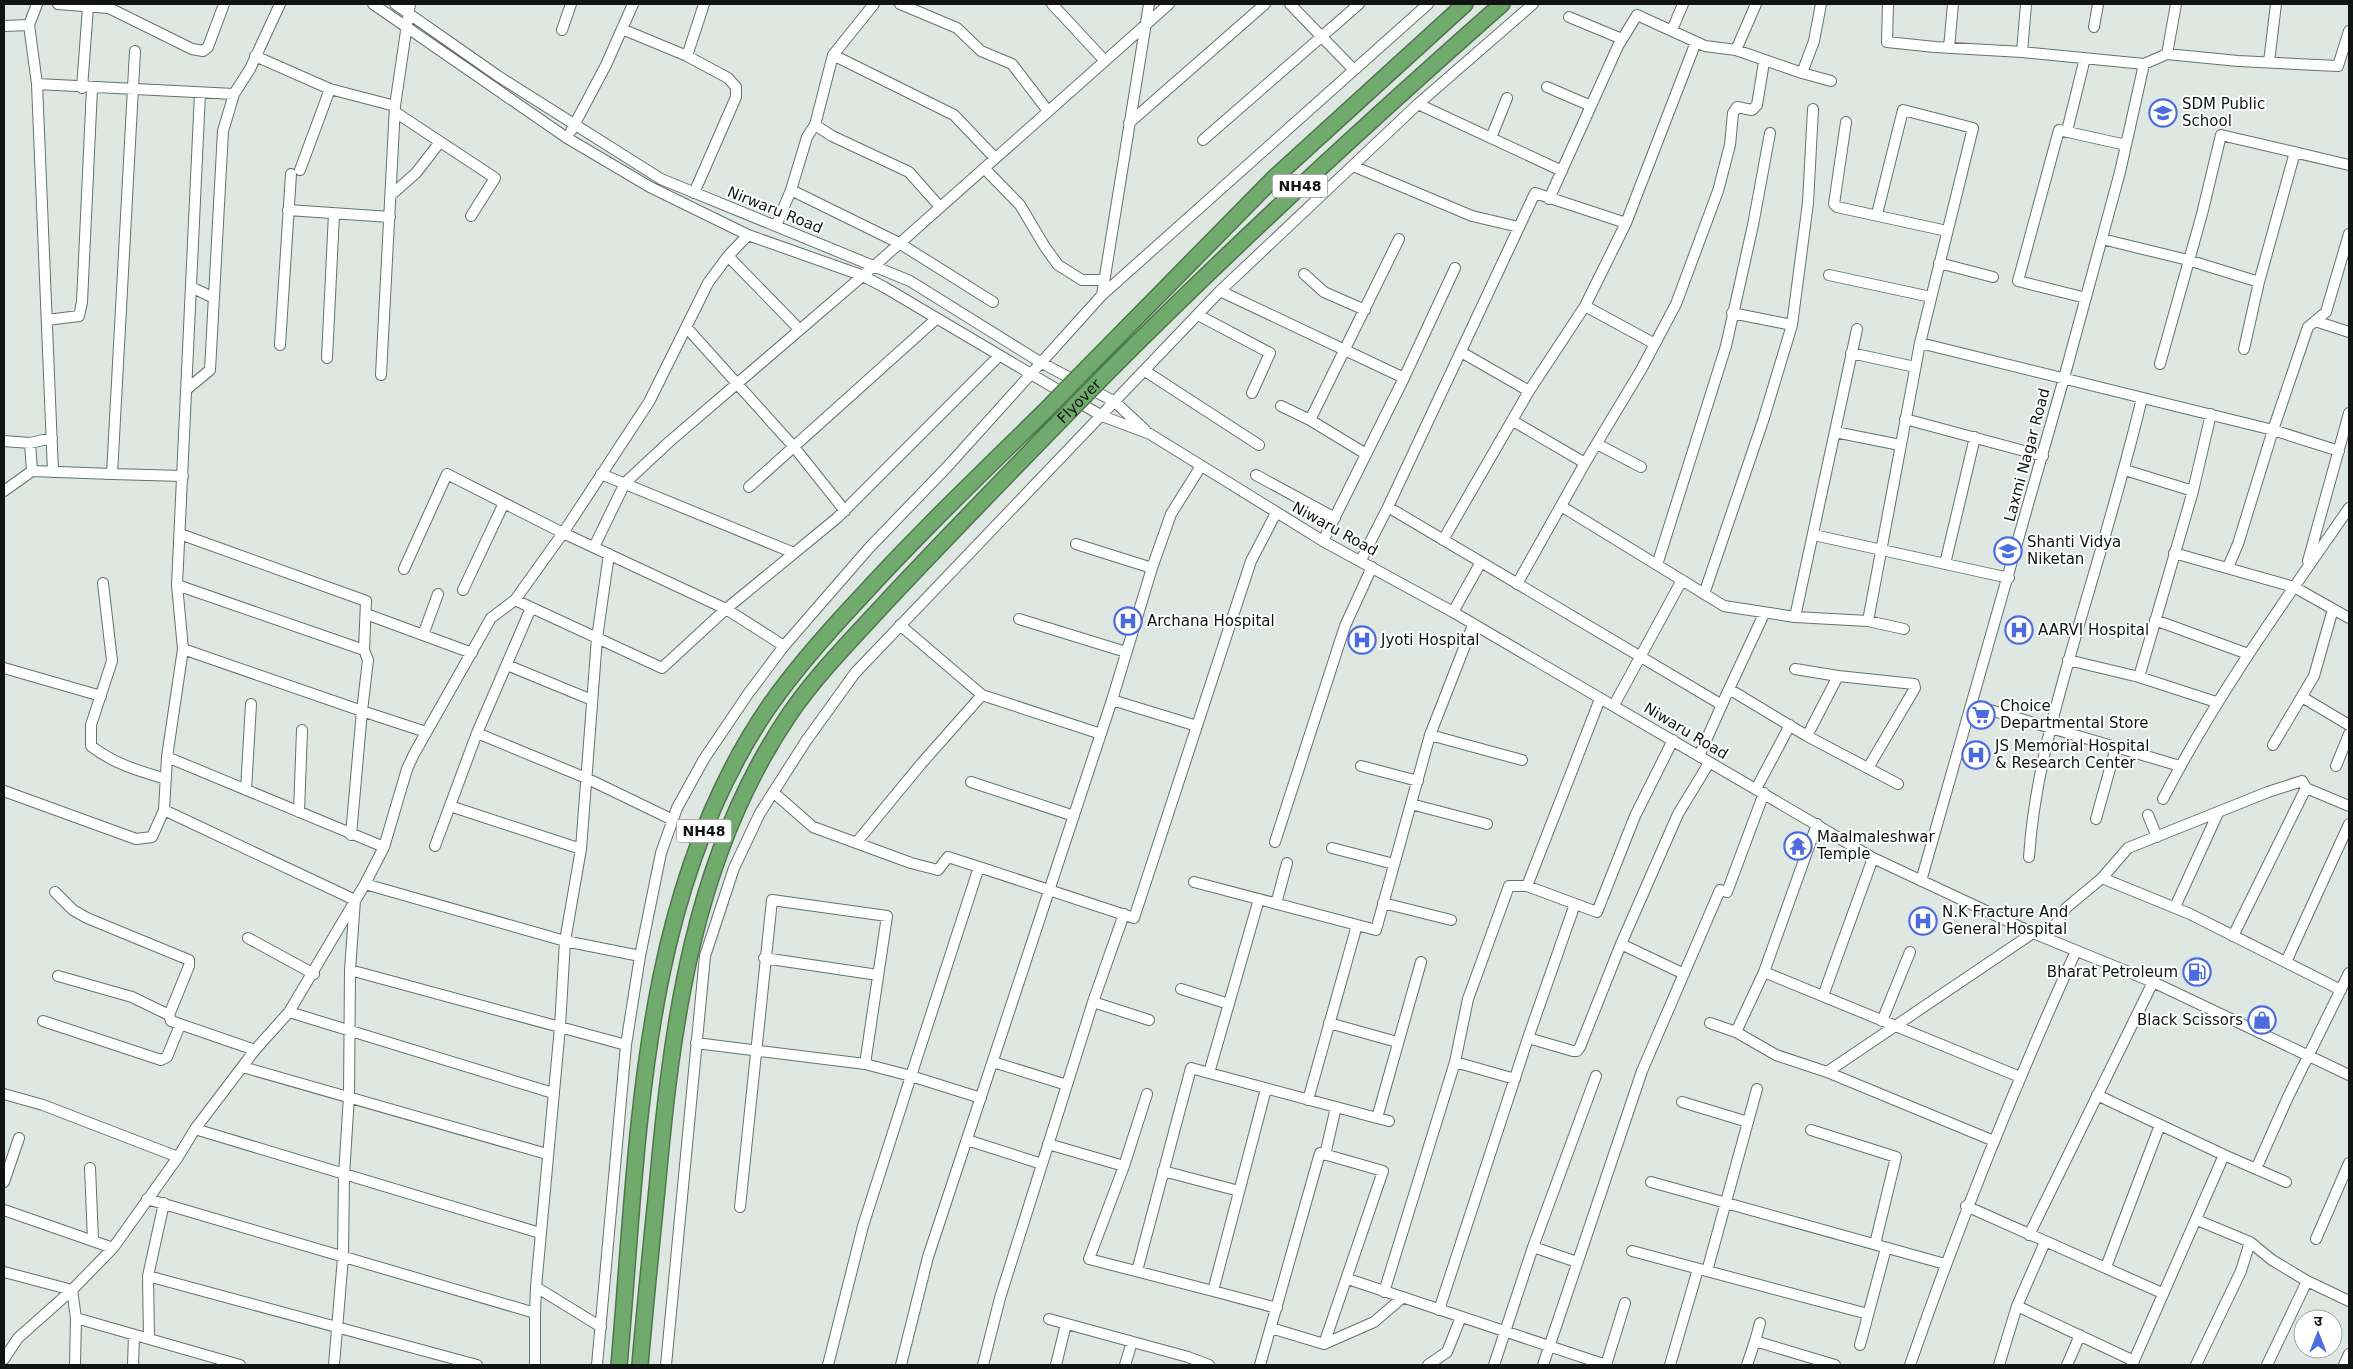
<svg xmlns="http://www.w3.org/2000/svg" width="2353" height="1369" viewBox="0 0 2353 1369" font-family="'DejaVu Sans','Noto Sans Devanagari',sans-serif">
<rect width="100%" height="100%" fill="#dee7e2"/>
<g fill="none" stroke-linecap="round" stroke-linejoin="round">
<g stroke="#69706c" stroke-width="12">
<path id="minor" d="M37,4L29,25L37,84
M58,4L109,8L192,49L203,51L208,47L224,4
M373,4L567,138L650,187L748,235L861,275L884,287L1102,416L1150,434L1323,541L1453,612L1873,858L2033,933L2153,982L2349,1075
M395,4L498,76L661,179L910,281L1040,362L1115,402L1145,430
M900,4L957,28L981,51L1012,64L1048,111
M1052,4L1105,61
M1290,4L1354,70
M1888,4L1887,42L1935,47L2022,52
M2026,4L2022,52L2144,64L2167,54L2238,61L2338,66L2349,31
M1569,17L1622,39
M4,26L29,25
M2094,27L2098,4
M622,29L687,56L728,78L736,87V97L694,193
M562,30L571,4
M1672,30L1683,4
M1949,48L1953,4
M1736,50L1756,4
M135,51L112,474L183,476
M2167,54L2176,4
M833,55L954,115L995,158
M255,56L330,89L395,106
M687,56L704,4
M2269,62L2276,4
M1802,73L1831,81
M1547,87L1591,106
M82,88L88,7
M1418,104L1562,171
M395,112L495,178L471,216
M1846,122L1834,204L1837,207L1947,231
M1129,123L1265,4
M815,125L833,55L874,4
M571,131L606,65L633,4
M2067,131L2085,58
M1491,138L1507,98
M1203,140L1359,4
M1353,166L1472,216L1519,227
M984,168L1020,205L1045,247L1058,265L1082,280H1104
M300,170L330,89
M791,190L899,243L993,302
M391,195L416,173L440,142
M1549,199L1618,46L1637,15L1705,46L1736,50L1802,73L1814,41L1821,4
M288,210L390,217
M776,226L791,190L807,137L815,125L832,136L909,172L940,207
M2102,239L2188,260L2259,282L2295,152
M728,256L799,329
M1939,263L1993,277
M1304,274L1324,292L1365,310
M1829,275L1931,297
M191,287L214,298
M1220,291L1404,378
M1102,295L1149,4
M2086,298L2018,281L2059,130L2126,145
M1585,306L1655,344
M1198,315L1270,353L1252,393
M47,320L79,316L82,302L92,88
M2315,321L2349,332
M1792,325L1808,203L1813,109
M687,328L794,447L845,511
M1920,343L2273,430L2339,451
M280,345L291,174
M2244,349L2259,282
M1461,352L1529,391
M1851,353L1915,367
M327,358L334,214
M2160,364L2202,214L2221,135L2349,165
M1145,371L1259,445
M381,375L395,106L410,4
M187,389L210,370L223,131L234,94
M1281,406L1310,420L1366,454
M1905,419L2043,456
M1310,420L1399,239
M1513,421L1585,463L1641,370L1676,304L1718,191L1730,145L1733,113L1737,107L1752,110L1757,105L1764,62
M1835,432L1900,445
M4,441L30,443L52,438
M30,443L32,471
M1597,444L1641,467
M2125,470L2193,491
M53,472L37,84L234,94L250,69L280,4
M601,474L794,553
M1256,475L1335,518
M749,487L936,319
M4,491L32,471L112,474
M1561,506L1724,606L1795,617L1868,621L1904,629
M1388,507L1535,193L1626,223
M1814,535L2009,578
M1443,540L1529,391L1585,306L1626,223L1696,42
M1323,541L1404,378L1455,268
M1076,544L1152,568
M594,547L625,483L669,442L873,267L1169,4
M2174,553L2294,587L2349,618
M1361,560L1388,507L1722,705
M2308,561L2349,413
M1945,564L1975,437
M1657,565L1726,346L1753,225L1770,133
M2228,567L2238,544L2273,430L2308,327L2326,312L2349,234
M404,569L447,474L563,533L649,402L708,283L728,256L748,235
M103,583L112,661L91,725V746C114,764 139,771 166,779
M1517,584L1585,463
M177,585L364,650L366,601L180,534
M463,590L504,503
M1704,594L1763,421L1792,325L1732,313
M515,600L662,668L726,609L837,518L999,356
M531,608L477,733L586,778L673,820
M1453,612L1481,562
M366,614L472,653
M1795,617L1857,329
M1019,619L1126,652
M2155,620L2248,654
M1868,621L1920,343L1973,128L1903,110L1877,214
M900,625L982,695
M423,635L438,594
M183,649L362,711L368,660L364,650
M2068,660L2139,677L2216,702
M507,665L592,700
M4,668L101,696
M1795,669L1838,676
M2139,677L2193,491L2211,414
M1729,689L1764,614
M2302,697L2349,725
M1600,699L1527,886L1597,912L1635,816L1673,740
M1112,700L1197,726
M1614,705L1682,580
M1973,705L2180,766
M1430,735L1522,760
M1807,736L1838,676L1914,684L1915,688L1868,768
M2273,745L2314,676L2333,609
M1699,756L1729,689L1807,736L1898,784
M167,757L384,847
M1361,766L1418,781
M2336,766L2349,734
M971,782L1074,816
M1756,789L1790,725
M246,790L251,704
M4,791L136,839L152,837L164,810L167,757L183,649L177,585L200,93
M773,792L813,827L911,863L938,870L948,857L979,867
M2163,799C2216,696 2283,603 2349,508
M1411,804L1487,824
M450,806L581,849
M164,810L355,900L350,970L349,1096L344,1175L343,1257L334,1365
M299,812L302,730
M2148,815L2157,837
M2096,819L2116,747
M351,835L362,711L426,732
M1275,842L1345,626L1372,567
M856,843L921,764L982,695L1101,734
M435,846L477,733
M1332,848L1394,864
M2029,857C2034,781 2055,708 2076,635C2099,556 2123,478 2142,398
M2102,878L2128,848L2268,792L2302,781L2306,788L2349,806
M1921,881L2064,378L2120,172L2144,64
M1194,882L1376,930L1430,735L1473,625
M365,884L384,847L407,769L414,754L491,618L515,600L563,533L726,609L784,646
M55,892L73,910L87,918L189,960V966L169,1015L171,1021L255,1050
M1259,899L1209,1073L1377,1118L1421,962
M1383,903L1451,920
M1276,904L1287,863
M2175,907L2218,813
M2233,936L2306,788
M248,938L314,974
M2047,938L2066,908L2102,878L2190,914L2341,990
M1621,944L1684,974
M764,958L878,975
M2286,962L2349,824
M350,970L626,1045
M1764,972L1817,824
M58,976L132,997L169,1015
M1181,989L1229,1004
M1823,996L1873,858
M1093,1002L1149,1020
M289,1012L553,1093
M43,1021L161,1060L167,1057L180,1025
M1882,1021L1910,952
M1329,1023L1397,1042
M1710,1023L1736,1032
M1528,1038L1575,904
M696,1043L865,1064L911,1076L979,867L1134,918L1251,561L1276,513
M993,1062L1067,1085
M1455,1062L1515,1079
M243,1067L547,1154
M1827,1072L2033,933
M4,1094L43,1105L178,1157
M2097,1095L2224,1155L2286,1182
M1308,1100L1357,925
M1682,1102L1748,1122
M1377,1118L1389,1121
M195,1129L540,1233
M1811,1130L1896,1157L1875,1244
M967,1140L1042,1164
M1994,1141L1827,1072L1776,1055L1736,1032L1764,972L2020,1077
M1048,1144L1124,1166L1089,1259L1213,1291L1266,1089
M1325,1155L1336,1107
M1124,1166L1147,1094
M90,1168L93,1240
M2256,1169L2288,1097L2349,973
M1163,1171L1239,1191
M4,1182L19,1138
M1651,1182L1945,1264
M147,1199L535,1313L536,1287L601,1327
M1966,1206L2162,1293
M740,1207L772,900L887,916L865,1064
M4,1210L113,1248
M2197,1220L2250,1242L2272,1260L2307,1281L2349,1301
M2029,1235L2153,982
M2316,1239L2349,1163
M1533,1247L1577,1262
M1632,1251L1868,1314
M2106,1267L2160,1125
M1137,1271L1191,1068L1209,1073
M1707,1271L1757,1089
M4,1272L72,1290L76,1318L240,1365
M148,1276L477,1365
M1348,1279L1606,1365
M536,1287L560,1027L565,941L581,849L597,638L609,554
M1213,1291L1277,1308
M1384,1292L1455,1062L1468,999L1509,886H1527
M2017,1306L2134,1361
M1439,1310L1528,1038L1573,1051H1577L1580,1047L1621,944L1678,814L1709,763
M535,1313V1365
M1049,1319L1188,1357L1209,1365
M149,1339L148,1276L164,1203
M1755,1341L1760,1323
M1324,1344L1374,1322L1402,1298
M1860,1345L1886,1248
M4,1359L18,1338L72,1290L113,1248L178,1157L195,1129L255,1050L289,1012L365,884L565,941L640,956
M75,1365L76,1318
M133,1365L134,1335
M597,1365L626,1045L640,956L661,853L677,808L704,759L748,694L784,646L869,548L948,466L1102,295L1428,4
M666,1365L705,956L734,868L760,813L806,741L855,673L1220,291L1418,104L1533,4
M828,1365L863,1226L911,1076L981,1098
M901,1365L928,1257L1112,700L1152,568L1171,514L1201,466
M983,1365L1000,1298L1093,1002L1124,914
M1056,1365L1066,1324
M1125,1365L1132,1342
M1260,1365L1320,1153L1383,1171L1324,1344L1271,1328
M1428,1365L1447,1352L1461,1317
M1494,1365L1533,1247L1596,1076
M1543,1365L1642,1071L1720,890L1727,892L1764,793
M1606,1365L1625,1303
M1670,1365L1698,1269
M1747,1365L1755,1341L1835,1365
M1910,1365C1959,1224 2014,1087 2076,951
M1999,1365L2017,1306L2045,1242
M2067,1365L2080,1335
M2132,1365L2224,1155
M2196,1365L2241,1271L2250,1242
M2267,1365L2307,1281
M2344,1365L2349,1354"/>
</g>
<g stroke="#4f764d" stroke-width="18">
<path id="highway" d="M1089,366L1273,179L1465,4
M1104,376C1232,247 1366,124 1502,4
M619,1365C639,1143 638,899 768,708C795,669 827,633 859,599C918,534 981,474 1043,413
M640,1365C645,1307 651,1248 657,1189C672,1023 693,857 789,715C817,674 854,637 887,601C942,542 998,485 1054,427"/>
</g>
<use href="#minor" stroke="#fff" stroke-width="10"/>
<use href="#highway" stroke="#70aa6c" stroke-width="15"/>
<g stroke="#4f764d" stroke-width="18" stroke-linecap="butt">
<g id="highway-bridge">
<path d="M1043,413L1089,366"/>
<path id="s1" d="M1054,427L1104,376"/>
</g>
</g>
<use href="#highway-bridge" stroke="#70aa6c" stroke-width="15"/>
</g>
<defs>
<g id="school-ring" transform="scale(1.4375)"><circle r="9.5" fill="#fff" stroke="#4c6bdf" stroke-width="1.5"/><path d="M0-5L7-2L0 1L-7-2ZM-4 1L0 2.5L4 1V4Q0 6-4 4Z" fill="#4c6bdf"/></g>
<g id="hospital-ring" transform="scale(1.4375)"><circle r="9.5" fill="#fff" stroke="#4c6bdf" stroke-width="1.5"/><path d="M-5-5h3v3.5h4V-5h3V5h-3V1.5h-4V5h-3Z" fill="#4c6bdf"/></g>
<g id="supermarket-ring" transform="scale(1.4375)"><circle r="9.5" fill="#fff" stroke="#4c6bdf" stroke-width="1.5"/><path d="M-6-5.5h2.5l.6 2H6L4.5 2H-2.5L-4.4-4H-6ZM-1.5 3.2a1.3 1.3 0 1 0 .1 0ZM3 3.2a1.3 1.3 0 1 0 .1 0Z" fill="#4c6bdf"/></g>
<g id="temple-ring" transform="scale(1.4375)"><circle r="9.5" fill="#fff" stroke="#4c6bdf" stroke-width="1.5"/><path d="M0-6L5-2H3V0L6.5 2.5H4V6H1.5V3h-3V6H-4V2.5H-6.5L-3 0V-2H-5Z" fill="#4c6bdf"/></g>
<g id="fuel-ring" transform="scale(1.4375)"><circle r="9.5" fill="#fff" stroke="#4c6bdf" stroke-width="1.5"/><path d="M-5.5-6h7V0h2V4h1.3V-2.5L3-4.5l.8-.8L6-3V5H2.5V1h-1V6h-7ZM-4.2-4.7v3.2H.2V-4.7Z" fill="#4c6bdf"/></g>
<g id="shop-ring" transform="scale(1.4375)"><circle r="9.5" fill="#fff" stroke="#4c6bdf" stroke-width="1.5"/><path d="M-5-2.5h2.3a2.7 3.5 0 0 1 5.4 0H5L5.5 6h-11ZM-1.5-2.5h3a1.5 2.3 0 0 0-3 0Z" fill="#4c6bdf"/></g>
</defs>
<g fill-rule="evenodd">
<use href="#school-ring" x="2163" y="113"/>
<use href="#school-ring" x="2008" y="551"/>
<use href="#hospital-ring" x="1128" y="621"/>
<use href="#hospital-ring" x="2019" y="630"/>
<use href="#hospital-ring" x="1362" y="640"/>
<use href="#supermarket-ring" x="1981" y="715"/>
<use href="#hospital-ring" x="1976" y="755"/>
<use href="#temple-ring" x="1798" y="846"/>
<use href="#hospital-ring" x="1923" y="921"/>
<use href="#fuel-ring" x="2197" y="972"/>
<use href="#shop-ring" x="2262" y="1020"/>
</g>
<g text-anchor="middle" stroke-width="4" stroke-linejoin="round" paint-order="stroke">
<g fill="#fff" stroke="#585a5a" stroke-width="1">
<rect x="1272.5" y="174.5" width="55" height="23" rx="4"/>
<rect x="676.5" y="819.5" width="55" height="23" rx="4"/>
</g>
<g font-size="14" font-weight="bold" fill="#111413">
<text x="1300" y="191">NH48</text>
<text x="704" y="836">NH48</text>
</g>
<g font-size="15" fill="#111413" stroke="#fff" text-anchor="start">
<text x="2182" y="109">SDM Public<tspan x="2182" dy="17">School</tspan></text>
<text x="2027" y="547">Shanti Vidya<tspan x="2027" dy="17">Niketan</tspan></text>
<text x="1147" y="626">Archana Hospital</text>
<text x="2038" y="635">AARVI Hospital</text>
<text x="1381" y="645">Jyoti Hospital</text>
<text x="2000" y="711">Choice<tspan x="2000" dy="17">Departmental Store</tspan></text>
<text x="1995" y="751">JS Memorial Hospital<tspan x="1995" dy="17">&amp; Research Center</tspan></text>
<text x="1817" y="842">Maalmaleshwar<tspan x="1817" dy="17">Temple</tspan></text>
<text x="1942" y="917">N.K Fracture And<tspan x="1942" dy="17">General Hospital</tspan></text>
<text x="2178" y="977" text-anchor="end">Bharat Petroleum</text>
<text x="2243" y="1025" text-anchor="end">Black Scissors</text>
</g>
<g font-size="15" fill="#111413" stroke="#fff">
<text transform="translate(775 210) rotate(22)" y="5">Nirwaru Road</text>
<text dy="5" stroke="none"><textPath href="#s1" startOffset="36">Flyover</textPath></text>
<text transform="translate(2027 455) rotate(-75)" y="5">Laxmi Nagar Road</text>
<text transform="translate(1335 529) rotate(29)" y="5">Niwaru Road</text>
<text transform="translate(1686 731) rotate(31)" y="5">Niwaru Road</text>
</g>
</g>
<rect width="2353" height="1369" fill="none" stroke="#111413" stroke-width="10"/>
<g transform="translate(2318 1334)"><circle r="24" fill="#ffffff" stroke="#a0a1a1"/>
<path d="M0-4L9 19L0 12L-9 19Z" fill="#4c6bdf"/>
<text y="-8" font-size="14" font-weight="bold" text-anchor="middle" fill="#111413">उ</text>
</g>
</svg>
